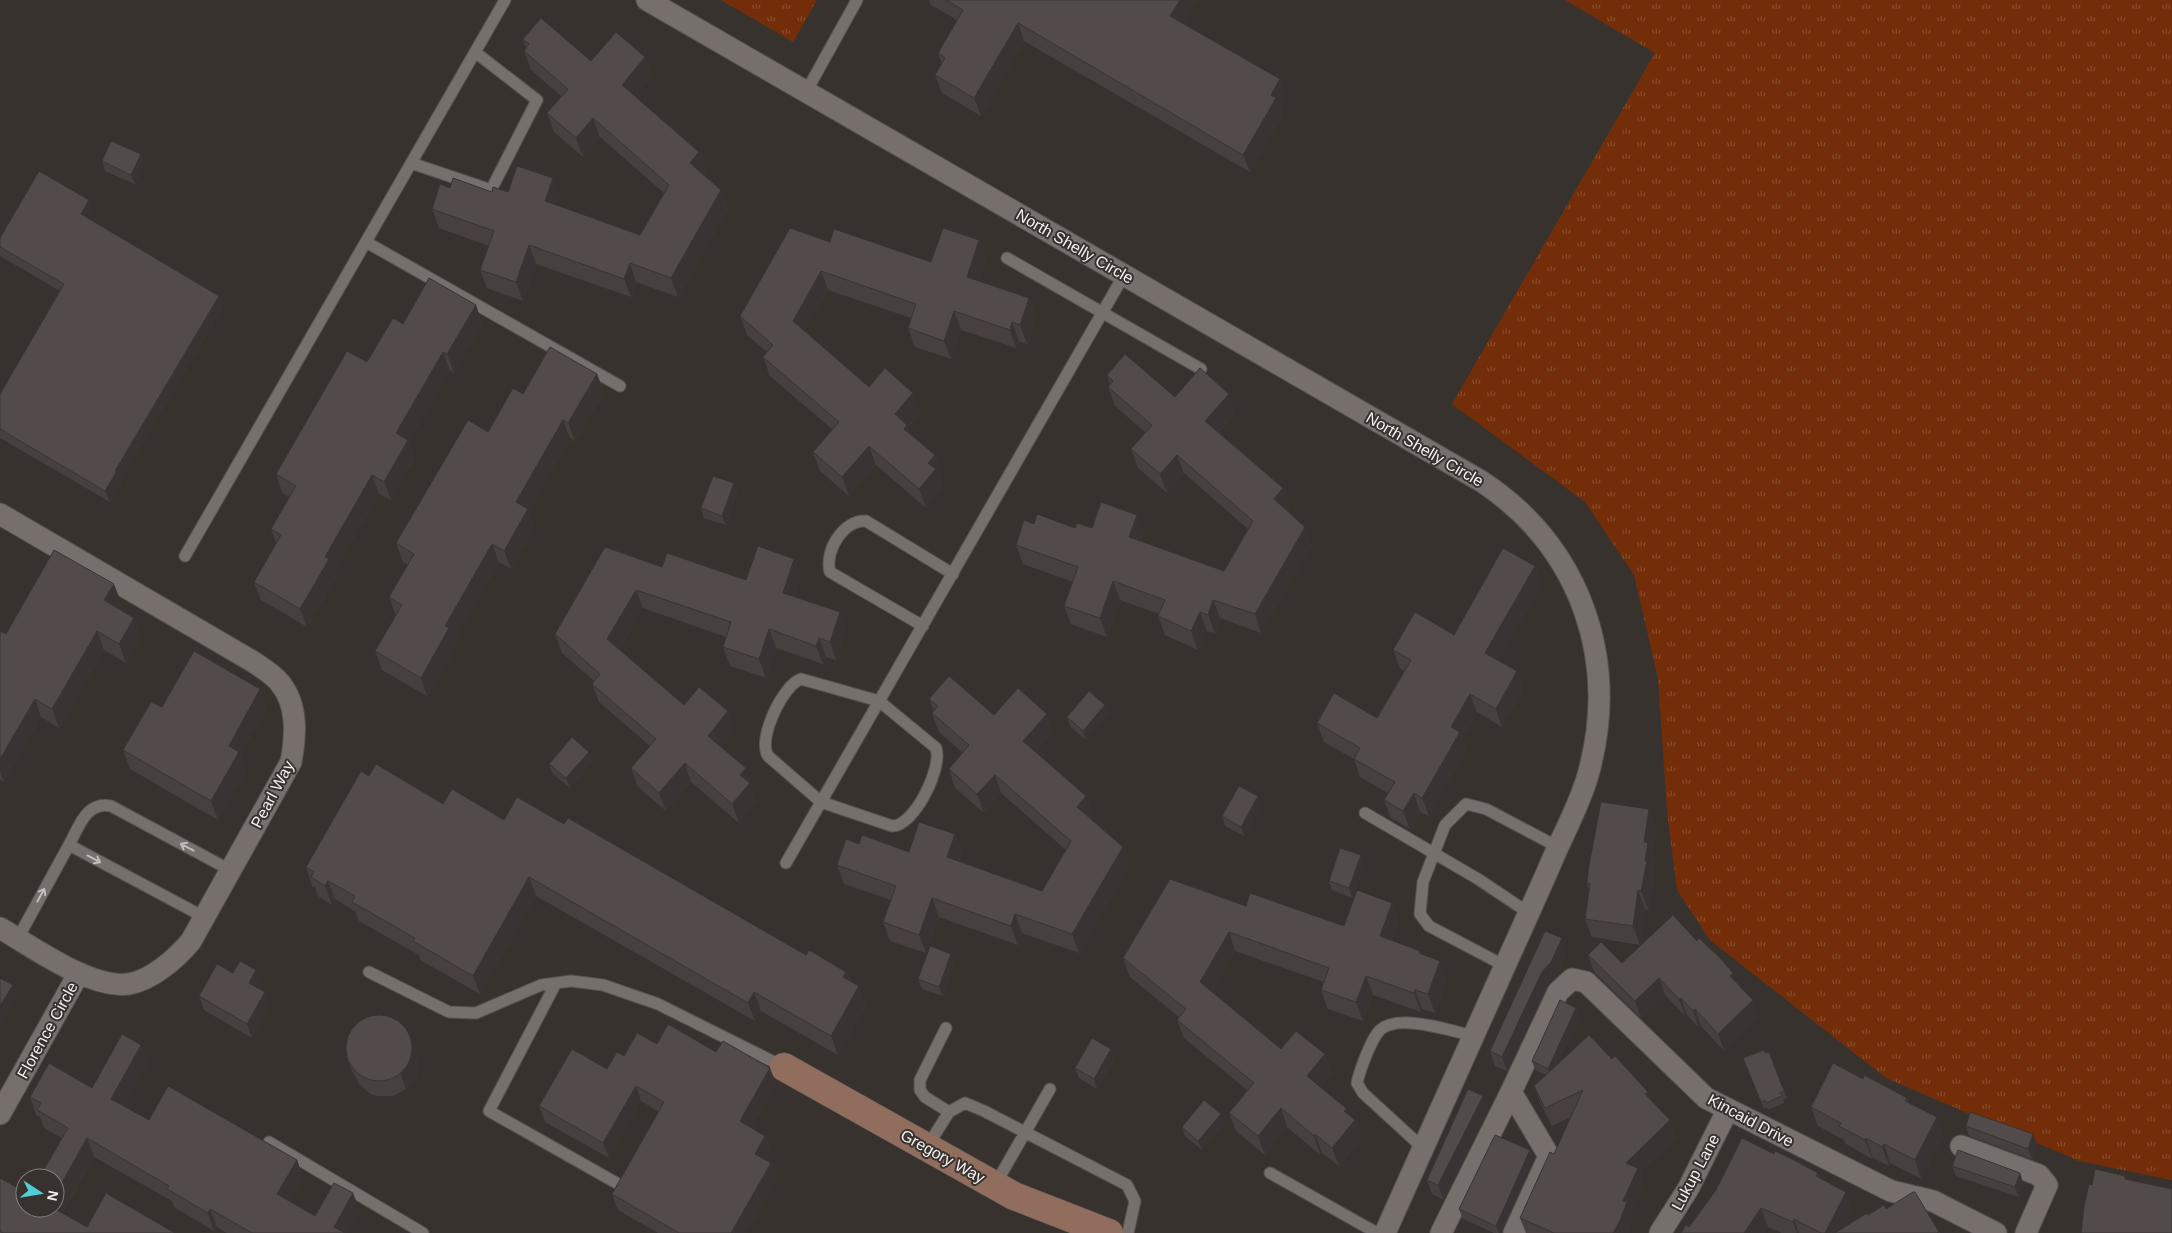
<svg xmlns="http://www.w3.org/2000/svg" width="2172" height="1233" viewBox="0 0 2172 1233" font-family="Arial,sans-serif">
<defs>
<pattern id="grass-tufts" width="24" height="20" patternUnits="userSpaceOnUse" patternTransform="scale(1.25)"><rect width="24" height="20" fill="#732e09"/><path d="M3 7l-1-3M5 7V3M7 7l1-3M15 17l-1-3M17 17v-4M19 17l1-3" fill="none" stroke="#884d2d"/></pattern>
</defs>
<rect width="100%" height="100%" fill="#38322f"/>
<path fill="url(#grass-tufts)" d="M721,0H817L793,42Z
M1565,0H2172V1180L2079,1161L1886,1078L1710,940L1677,890L1667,811L1658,678L1634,575L1585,502L1452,404L1655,53Z"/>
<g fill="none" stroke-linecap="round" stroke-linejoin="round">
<g stroke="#57514f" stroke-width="13">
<path id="lane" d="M806,92L857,0
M411,163L491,190L537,100L475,52
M366,242L620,386
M1007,258L1201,369
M185,556L505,0
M923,626L830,572C824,551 844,519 866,521L953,574
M801,679L879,701L936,748C943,767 914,827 892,826L821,802L768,756C757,739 783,685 801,679Z
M1365,813L1478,879L1529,913
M786,863L1124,275
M204,917L69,845C79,827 86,801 111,806L230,870
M18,938L69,845
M1505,966L1429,926L1420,914L1423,882L1445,825L1466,804L1486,809L1558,847
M369,972L449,1012L476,1013L541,985L571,981L603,985L658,1004L784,1067
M556,983L489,1111L620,1185
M946,1028L920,1080V1090L925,1097L949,1112
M269,1142L423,1233
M927,1147L949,1112L965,1103L984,1111L1127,1185L1135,1201L1128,1233
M1423,1148L1363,1093L1357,1083C1360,1070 1371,1039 1380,1030C1399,1013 1451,1031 1474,1036
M1270,1173L1377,1233
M995,1185L1050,1089"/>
</g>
<g stroke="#57514f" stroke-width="23">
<path id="street" d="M647,0L1481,481C1581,547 1620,660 1588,775C1581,800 1568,825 1557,849C1540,889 1522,928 1504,968C1464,1056 1425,1145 1385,1233
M0,514L252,661C261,667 273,674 280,683C298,705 296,735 291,762L191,941C177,958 152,980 129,984C90,989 33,947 0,928
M1511,1092L1549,1156L1514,1233
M0,1114L79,973
M1961,1146L2039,1175L2047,1185L2026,1233
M1441,1233L1511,1092L1558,992L1572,979L1586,982L1706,1098L1891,1191L1933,1201L1996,1233
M1660,1233L1688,1189L1728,1109"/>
</g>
<g stroke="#57514f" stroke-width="29">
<path id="secondary" d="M784,1067L1014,1196L1109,1233"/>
</g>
<use href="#lane" stroke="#766f6c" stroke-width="11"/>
<use href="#street" stroke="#766f6c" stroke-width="21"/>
<use href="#secondary" stroke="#906d5d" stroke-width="28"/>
</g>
<path fill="#47403f" d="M929,0H1197L1183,23L1286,97L1280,108L1283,115L1250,172L1024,41L981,116L942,93L935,75L942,64L938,53L957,20L931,5Z
M523,39L591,61L645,57L652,76L635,96L699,152L706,171L703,174L721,190L728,209L678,297L636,282L631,297L536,264L523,301L487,288L480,270L489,246L439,228L432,209L450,188L492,192H508L560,197L557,205L640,235L664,193L600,137L583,157L554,132L547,113L561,96L531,70L524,51L526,48Z
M141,154L144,164L135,184L105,171L102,161Z
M93,212L89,218L223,307L120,481L121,483L110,502L0,438V394L60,291L0,256V238Z
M979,240L986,259L979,281L1029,298L1036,317L1027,344L1019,341L1016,348L961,330L951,359L915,347L908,328L911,318L828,290L804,331L869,387L920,412L908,427L911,434L935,455L942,474L939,477L943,488L926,508L876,465L849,496L820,471L813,452L833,430L770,376L763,357L767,352L747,335L740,316L830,242L931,262Z
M476,305L482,324L454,373L450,370L409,441L415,458L391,500L379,494L334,572L336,578L307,627L261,600L254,582L276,543L271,529L289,497L282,493L276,474L367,362L403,324Z
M597,374L604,393L575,441L570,438L528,511L535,528L511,569L499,562L454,640L456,647L427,696L382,670L375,651L396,616L389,597L408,565L403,562L396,543L488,432L523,394Z
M1107,375L1175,397L1236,412L1219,432L1283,488L1289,507L1287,510L1312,545L1261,633L1220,618L1215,633L1207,631L1198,650L1165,635L1158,616L1159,614L1120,600L1107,637L1071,624L1064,606L1073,582L1023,564L1016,545L1034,524L1075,528H1092L1144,533L1141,542L1224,571L1248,529L1184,473L1167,493L1138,468L1131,449L1146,433L1115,406L1108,387L1110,384Z
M734,483L737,493L726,525L704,518L701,508Z
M794,559L801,577L794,597L840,612L846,631L836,660L826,657L823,664L776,648L766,678L730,666L723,647L726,637L643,608L619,650L684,705L735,730L721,747L746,768L752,787L751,788L756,802L739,823L691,782L666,811L638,787L631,768L650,746L599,702L592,684L594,681L562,653L555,634L662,567L746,580Z
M1535,566L1541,585L1498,660L1517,671L1523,690L1502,727L1477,712L1462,738L1466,750L1429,816L1420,812L1410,829L1391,818L1384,800L1388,793L1360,777L1354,759L1324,742L1317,723L1377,718L1404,671L1400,668L1393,650L1454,635Z
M121,602L117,608L134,618L141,636L126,663L104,650L59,728L41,717L4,782L0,780V631L6,634Z
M260,689L267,708L240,755L246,771L218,820L130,769L123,750L162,707Z
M929,699L994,715L1054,732L1036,752L1086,796L1093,815L1090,818L1130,865L1079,953L1022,933L1018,945L939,917L926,953L890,941L883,922L891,900L844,884L837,865L859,844L909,852L955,834L962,853L959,861L1042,891L1066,850L1001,793L984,813L955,788L949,769L963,753L939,732L932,713L934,711Z
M1105,705L1109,714L1086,740L1071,727L1067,717Z
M592,761L570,788L553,774L549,764Z
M369,776L443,804L504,820L564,824L806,955L846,972L850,981L866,1005L838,1055L761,1011L755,1021L536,896L480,994L420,960L419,955L359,921L355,911L335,899L332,905L318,896L315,887L312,886L306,867Z
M1258,796L1261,806L1244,836L1225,826L1222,816Z
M1649,809L1656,828L1652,854L1655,861L1653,876L1654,880L1648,910L1645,909L1640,945L1592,937L1585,919L1589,890L1587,883Z
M1361,855L1364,865L1352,898L1332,890L1329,881Z
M1392,903L1399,921L1392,941L1420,951L1422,954L1447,979L1435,1013L1422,1009L1421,1012L1373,995L1363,1021L1328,1009L1321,990L1324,982L1235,951L1212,992L1281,1049L1325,1054L1332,1073L1320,1087L1347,1109L1349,1115L1355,1120L1361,1139L1339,1166L1322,1153L1320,1155L1287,1127L1265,1155L1236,1131L1229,1113L1247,1090L1184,1038L1177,1020L1179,1017L1130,977L1123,958L1246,906L1344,926Z
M1567,953L1556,977L1547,987L1507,1071L1495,1066L1490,1051Z
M1588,955L1622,963L1736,982L1759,1017L1724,1051L1701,1026L1699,1028L1687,1015L1685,1016L1665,995L1641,1018L1594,972Z
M955,964L943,996L922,989L918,979Z
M233,973L261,984L259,988L270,1006L252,1038L204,1010L199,996Z
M1576,1008L1580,1017L1558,1063L1612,1059L1648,1092L1651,1100L1676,1138L1640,1173L1644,1186L1631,1215L1633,1220L1628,1233H1526L1520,1218L1554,1154L1571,1117L1552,1126L1541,1104L1534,1086L1546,1075L1535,1070L1532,1061Z
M410,1033L415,1047L419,1062L416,1077L406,1089L393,1096H378L370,1094L359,1084L352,1071L346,1056Z
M657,1044L716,1052L776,1084L751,1128L765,1136L771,1151L766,1160L771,1163L777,1179L746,1233H658L618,1210L612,1194L659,1112L641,1101L609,1158L545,1122L539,1106L607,1069L624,1056Z
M141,1045L148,1063L124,1106L149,1120L297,1160L303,1178L290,1201L315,1216L360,1211L347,1233H227L217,1227L214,1231L174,1207L172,1201L94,1157L62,1213L87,1227L175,1233H0V1178L25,1208L62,1138L44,1128L40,1117L36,1115L30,1097L92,1088Z
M1111,1049L1115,1059L1097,1089L1079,1078L1075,1068Z
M1769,1052L1787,1098L1783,1100L1784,1103L1768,1110L1767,1107L1764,1109L1746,1065Z
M1863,1079L1907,1098L1908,1102L1944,1136L1921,1179L1890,1163L1889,1166L1872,1157V1159L1846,1144L1844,1140L1818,1126L1811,1107Z
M1488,1110L1444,1200L1432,1194L1427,1180Z
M1224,1123L1202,1150L1185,1136L1182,1127Z
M1966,1126L2033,1134L2037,1144L2032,1159L1969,1136Z
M1530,1150L1534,1160L1501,1233H1494L1463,1219L1459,1209Z
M1952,1166L2023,1182L2019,1197L1956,1176Z
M1818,1173L1820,1178L1853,1210L1845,1227L1868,1215L1886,1209L1939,1232L1940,1233H1782L1768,1227L1764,1233H1681L1689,1227Z"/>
<path fill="#393433" d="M1180,0H1197L1177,34L1170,16Z
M1018,23L1024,41L981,116L974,98Z
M645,57L652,76L629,103L622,85Z
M1280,79L1286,97L1280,108L1283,115L1250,172L1243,155L1271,95Z
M593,118L600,137L583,157L576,138Z
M699,152L706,171L697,182L690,163Z
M141,154L144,164L135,184L131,175Z
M553,178L560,197L552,220L545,201Z
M721,190L728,209L678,297L671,278Z
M89,200L93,212L86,225L81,214Z
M979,240L986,259L974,296L967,277Z
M529,245L536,264L523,301L516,282Z
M630,263L636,282L631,297L624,279Z
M821,271L828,290L799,340L793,321Z
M219,296L223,307L120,481L121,483L110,502L105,491L115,471Z
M1029,298L1036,317L1027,344L1020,325Z
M476,305L482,324L454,373L447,354Z
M954,311L961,330L951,359L944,341Z
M1012,322L1019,341L1016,348L1010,330Z
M443,352L450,370L409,441L415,458L391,500L384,482L396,433Z
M597,374L604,393L575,441L568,423Z
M913,393L920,412L908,426L914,443L895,414Z
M1229,394L1236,412L1212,439L1205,421Z
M563,420L570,438L528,511L535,528L511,569L504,551L516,502Z
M869,446L876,465L849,496L842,477Z
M935,455L942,474L939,477L943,488L926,508L919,489L928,463Z
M1177,455L1184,473L1167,493L1160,474Z
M372,475L379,494L334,572L336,578L307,627L300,609L325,557Z
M734,483L737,493L726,525L722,516Z
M1283,488L1289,507L1280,518L1274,499Z
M1137,515L1144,533L1136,556L1129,537Z
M1305,527L1312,545L1261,633L1255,614Z
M492,544L499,562L454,640L456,647L427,696L421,678L445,626Z
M794,559L801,577L789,612L783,593Z
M1535,566L1541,585L1492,671L1485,653Z
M1113,581L1120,600L1107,637L1100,618Z
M114,584L121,602L111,619L104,600Z
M636,590L643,608L614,658L607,639Z
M1213,600L1220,618L1215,633L1208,615Z
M840,612L846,631L836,660L830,642Z
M1200,612L1207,631L1198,650L1191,631Z
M134,618L141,636L126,663L119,644Z
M769,629L776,648L766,678L759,659Z
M97,631L104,650L59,728L52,709Z
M819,638L826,657L823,664L816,646Z
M1517,671L1523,690L1502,727L1496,709Z
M260,689L267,708L240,755L246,771L218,820L211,801L229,746Z
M1470,694L1477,712L1462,738L1466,750L1429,816L1422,798L1451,727Z
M35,699L41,717L4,782L0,771V759Z
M1105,705L1109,714L1086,740L1083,731Z
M728,711L735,730L715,754L708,736Z
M1047,714L1054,732L1030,760L1023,741Z
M589,752L592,761L570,788L566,778Z
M685,763L691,782L666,811L659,793Z
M746,768L752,787L751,788L756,802L739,823L732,804L740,775Z
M995,775L1001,793L984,813L977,794Z
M1414,793L1420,812L1410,829L1403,811Z
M1086,796L1093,815L1084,825L1077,807Z
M1258,796L1261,806L1244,836L1241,827Z
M1649,809L1656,828L1652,854L1655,861L1653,876L1654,880L1648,910L1641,891L1645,861L1644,842Z
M955,834L962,853L953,876L947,857Z
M1123,847L1130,865L1079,953L1072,934Z
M1361,855L1364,865L1352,898L1349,888Z
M529,877L536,896L480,994L473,976Z
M328,881L335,899L332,905L325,886Z
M1638,890L1645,909L1640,945L1633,926Z
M932,898L939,917L926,953L919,935Z
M1392,903L1399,921L1387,955L1380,936Z
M1015,914L1022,933L1018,945L1011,926Z
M1229,932L1235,951L1207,1001L1200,982Z
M1562,938L1567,953L1556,977L1547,987L1507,1071L1502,1057L1542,972Z
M951,954L955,964L943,996L939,987Z
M1440,961L1447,979L1435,1013L1428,994Z
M256,970L261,984L254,997L249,983Z
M846,972L853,990L843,977Z
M1733,973L1739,990L1730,976Z
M1366,976L1373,995L1363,1021L1356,1002Z
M1659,978L1665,995L1641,1018L1635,1001Z
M13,985L17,997L0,1025V1006Z
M859,986L866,1005L838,1055L831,1036Z
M1415,990L1422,1009L1421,1012L1414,993Z
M265,992L270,1006L252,1038L247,1024Z
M754,992L761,1011L755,1021L748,1003Z
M1681,998L1687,1015L1685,1016L1679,999Z
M1753,1000L1759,1017L1724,1051L1718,1034Z
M1576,1008L1580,1017L1552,1078L1548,1069Z
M1695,1009L1701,1026L1699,1028L1693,1011Z
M410,1033L415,1047L419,1062L416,1077L406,1089L401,1075Z
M141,1045L148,1063L118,1117L111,1099Z
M1111,1049L1115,1059L1097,1089L1094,1079Z
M1325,1054L1332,1073L1314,1095L1307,1076Z
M770,1068L776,1084L746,1137L740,1121Z
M636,1086L641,1101L609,1158L603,1143Z
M1648,1092L1655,1109L1645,1094Z
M1483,1096L1488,1110L1444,1200L1438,1185Z
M1281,1108L1287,1127L1265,1155L1258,1136Z
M1347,1109L1352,1123L1355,1120L1361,1139L1339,1166L1332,1148L1344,1111Z
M1221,1114L1224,1123L1202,1150L1198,1141Z
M1937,1117L1944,1136L1921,1179L1915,1160Z
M1670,1120L1676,1138L1640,1173L1644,1186L1631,1215L1633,1220L1628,1233H1613L1626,1163Z
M1315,1134L1322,1153L1320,1155L1314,1136Z
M2033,1134L2037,1144L2032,1159L2028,1149Z
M765,1136L771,1151L761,1170L755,1154Z
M87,1138L94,1157L55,1224L50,1208H55V1195Z
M1866,1138L1872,1157V1159L1865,1140Z
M1884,1144L1890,1163L1889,1166L1882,1147Z
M1530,1150L1534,1160L1501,1233H1499L1496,1226Z
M297,1160L303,1178L284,1212L277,1194Z
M771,1163L777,1179L746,1233H731Z
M2020,1173L2023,1182L2019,1197L2015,1187Z
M1846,1192L1853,1210L1842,1233H1825Z
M353,1193L360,1211L347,1233H336L334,1227Z
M1761,1208L1768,1227L1764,1233H1744Z
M210,1209L217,1227L214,1231L208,1213Z
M1794,1219L1799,1233H1797L1793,1222Z"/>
<path fill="#524b49" stroke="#393433" d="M946,0H1180L1170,16L1280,79L1271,95L1276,98L1243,155L1018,23L974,98L935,75L945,58L938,53L963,10Z
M541,18L591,61L616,32L645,57L622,85L699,152L690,163L721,190L671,278L630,263L624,279L529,245L516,282L480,270L494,231L432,209L440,184L450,188L453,178L492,192L493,187L508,192L517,166L553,178L545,201L640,235L669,185L593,118L576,138L547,113L568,89L524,51L529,44L523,39Z
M111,141L141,154L131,175L102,161Z
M39,171L89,200L81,214L219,296L115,471H117L105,491L0,429V394L64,284L0,247V238Z
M790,228L830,242L834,229L931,262L943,228L979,240L967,277L1029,298L1020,325L1012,322L1010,330L954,311L944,341L908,328L916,304L821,271L793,321L869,387L885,368L913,393L895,414L907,425L904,429L935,455L928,463L936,469L919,489L869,446L842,477L813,452L839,422L763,357L773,345L740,316Z
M429,278L476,305L447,354L443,352L396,433L408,440L384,482L372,475L325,557L329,559L300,609L254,582L281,535L271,529L296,486L276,474L347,351L367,362L393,318L403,324Z
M550,347L597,374L568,423L563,420L516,502L528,509L504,551L492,544L445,626L449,628L421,678L375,651L402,605L389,597L414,554L396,543L468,420L488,432L513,388L523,394Z
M1125,354L1175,397L1200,368L1229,394L1205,421L1283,488L1274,499L1305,527L1255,614L1213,600L1208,615L1200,612L1191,631L1158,616L1165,600L1113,581L1100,618L1064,606L1078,567L1016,545L1024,520L1034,524L1037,514L1075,528L1077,523L1092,528L1101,502L1137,515L1129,537L1224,571L1253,521L1177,455L1160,474L1131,449L1152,425L1108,387L1113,381L1107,375Z
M713,476L734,483L722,516L701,508Z
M758,546L794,559L783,593L840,612L830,642L819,638L816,646L769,629L759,659L723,647L731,622L636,590L607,639L684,705L699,687L728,711L708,736L746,768L740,775L750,783L732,804L685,763L659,793L631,768L656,739L592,684L600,674L555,634L605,547L662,567L667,553L746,580Z
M1503,548L1535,566L1485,653L1517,671L1496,709L1470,694L1451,727L1460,732L1422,798L1414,793L1403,811L1384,800L1395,782L1354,759L1360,748L1317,723L1334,693L1377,718L1411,660L1393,650L1415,612L1454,635Z
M54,550L114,584L104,600L134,618L119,644L97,631L52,709L35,699L0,759V631L6,634Z
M194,651L260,689L229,746L239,752L211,801L123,750L151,702L162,707Z
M949,676L994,715L1018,688L1047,714L1023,741L1086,796L1077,807L1123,847L1072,934L1015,914L1011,926L932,898L919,935L883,922L896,886L837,865L846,839L859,844L862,835L909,852L919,822L955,834L947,857L1042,891L1071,841L995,775L977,794L949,769L969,745L932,713L938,706L929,699Z
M1089,691L1105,705L1083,731L1067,717Z
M572,737L589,752L566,778L549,764Z
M376,764L443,804L452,789L504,820L517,797L564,824L568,818L806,955L809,950L846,972L843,977L859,986L831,1036L754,992L748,1003L529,877L473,976L413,941L415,938L352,902L355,896L328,881L325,886L311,877L314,872L306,867L361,771L369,776Z
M1239,786L1258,796L1241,827L1222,816Z
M1601,802L1649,809L1644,842L1648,843L1645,861H1647L1641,891L1638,890L1633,926L1585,919L1590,884L1587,883L1589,865Z
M1340,848L1361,855L1349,888L1329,881Z
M1170,879L1246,906L1250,893L1344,926L1357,890L1392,903L1380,936L1420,951L1419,953L1440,961L1428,994L1415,990L1414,993L1366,976L1356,1002L1321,990L1329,968L1229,932L1200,982L1281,1049L1296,1031L1325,1054L1307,1076L1347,1109L1344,1111L1355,1120L1332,1148L1315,1134L1314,1136L1281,1108L1258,1136L1229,1113L1254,1083L1177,1020L1186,1009L1123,958Z
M1673,915L1697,941L1699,938L1721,959L1733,973L1730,976L1753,1000L1718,1034L1695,1009L1693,1011L1681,998L1679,999L1659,978L1635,1001L1588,955L1601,942L1622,963Z
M1545,931L1562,938L1551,962L1542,972L1502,1057L1490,1051Z
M930,946L951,954L939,987L918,979Z
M240,961L256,970L249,983L265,992L247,1024L199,996L217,964L233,973Z
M0,978L13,985L0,1006Z
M1560,1000L1576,1008L1548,1069L1532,1061Z
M346 1048a33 33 0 1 1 66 0a33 33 0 1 1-66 0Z
M668,1024L716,1052L723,1041L770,1068L740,1121L765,1136L755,1154L771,1163L731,1233H679L612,1194L664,1102L636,1086L603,1143L539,1106L572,1049L607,1069L617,1052L624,1056L637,1033L657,1044Z
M122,1034L141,1045L111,1099L149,1120L168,1086L297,1160L277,1194L315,1216L334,1183L353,1193L334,1227L345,1233H252L210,1209L208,1213L167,1189L169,1186L87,1138L55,1195V1178H39L68,1128L37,1110L41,1103L30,1097L49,1063L92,1088Z
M1589,1035L1612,1059L1615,1056L1628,1070L1648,1092L1645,1094L1670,1120L1626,1163L1638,1168L1623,1201L1627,1202L1619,1223L1613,1233H1554L1520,1218L1550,1152L1554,1154L1583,1090L1545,1108L1534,1086Z
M1092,1038L1111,1049L1094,1079L1075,1068Z
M1764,1050L1765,1053L1769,1052L1784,1091L1780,1093L1782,1096L1766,1103L1765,1100L1761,1102L1743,1058Z
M1833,1063L1863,1079L1864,1075L1881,1084L1907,1098L1905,1101L1937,1117L1915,1160L1884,1144L1882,1147L1866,1138L1865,1140L1839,1126L1841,1123L1811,1107Z
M1468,1089L1483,1096L1438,1185L1427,1180Z
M1204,1100L1221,1114L1198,1141L1182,1127Z
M1970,1112L2033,1134L2028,1149L1966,1126Z
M1495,1135L1530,1150L1496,1226L1459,1209Z
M1742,1138L1774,1154L1775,1151L1792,1159L1818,1173L1816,1176L1846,1192L1825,1233H1821L1794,1219L1793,1222L1761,1208L1744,1233H1681L1686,1225L1689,1227L1716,1190Z
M1958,1150L2020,1173L2015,1187L1952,1166Z
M2095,1169L2125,1176V1179L2172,1189V1233H2081L2084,1206L2089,1184L2092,1185Z
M0,1178L25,1192V1208H53L87,1227L106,1193L175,1233H3L0,1231Z
M1913,1192H1915L1939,1232L1937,1233H1835L1867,1213L1868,1215L1884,1205L1886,1209Z"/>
<defs><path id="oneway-shaft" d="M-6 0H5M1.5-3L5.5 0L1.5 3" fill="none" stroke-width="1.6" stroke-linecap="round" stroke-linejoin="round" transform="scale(1.25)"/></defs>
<g stroke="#c2bdbb">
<use href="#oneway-shaft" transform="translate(187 847) rotate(-152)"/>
<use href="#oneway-shaft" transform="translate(94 859) rotate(28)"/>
<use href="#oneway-shaft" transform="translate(41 895) rotate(-61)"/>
</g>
<g text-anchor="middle" stroke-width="4" stroke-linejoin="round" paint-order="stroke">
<g font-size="16" fill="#f5f1ef" stroke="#38322f">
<text transform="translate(1075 246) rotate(30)" y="6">North Shelly Circle</text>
<text transform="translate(1425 449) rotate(30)" y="6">North Shelly Circle</text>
<text transform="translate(272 794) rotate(-62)" y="6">Pearl Way</text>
<text transform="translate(47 1030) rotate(-61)" y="6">Florence Circle</text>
<text transform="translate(1751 1120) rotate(28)" y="6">Kincaid Drive</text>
<text transform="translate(943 1156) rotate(29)" y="6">Gregory Way</text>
<text transform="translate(1695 1172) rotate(-62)" y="6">Lukup Lane</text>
</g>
</g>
<g transform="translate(40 1193) rotate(102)"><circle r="24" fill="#38322f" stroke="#847e7c"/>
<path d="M0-4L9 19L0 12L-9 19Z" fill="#52ccd6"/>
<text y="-8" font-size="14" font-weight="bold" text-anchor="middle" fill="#f5f1ef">N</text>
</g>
</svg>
